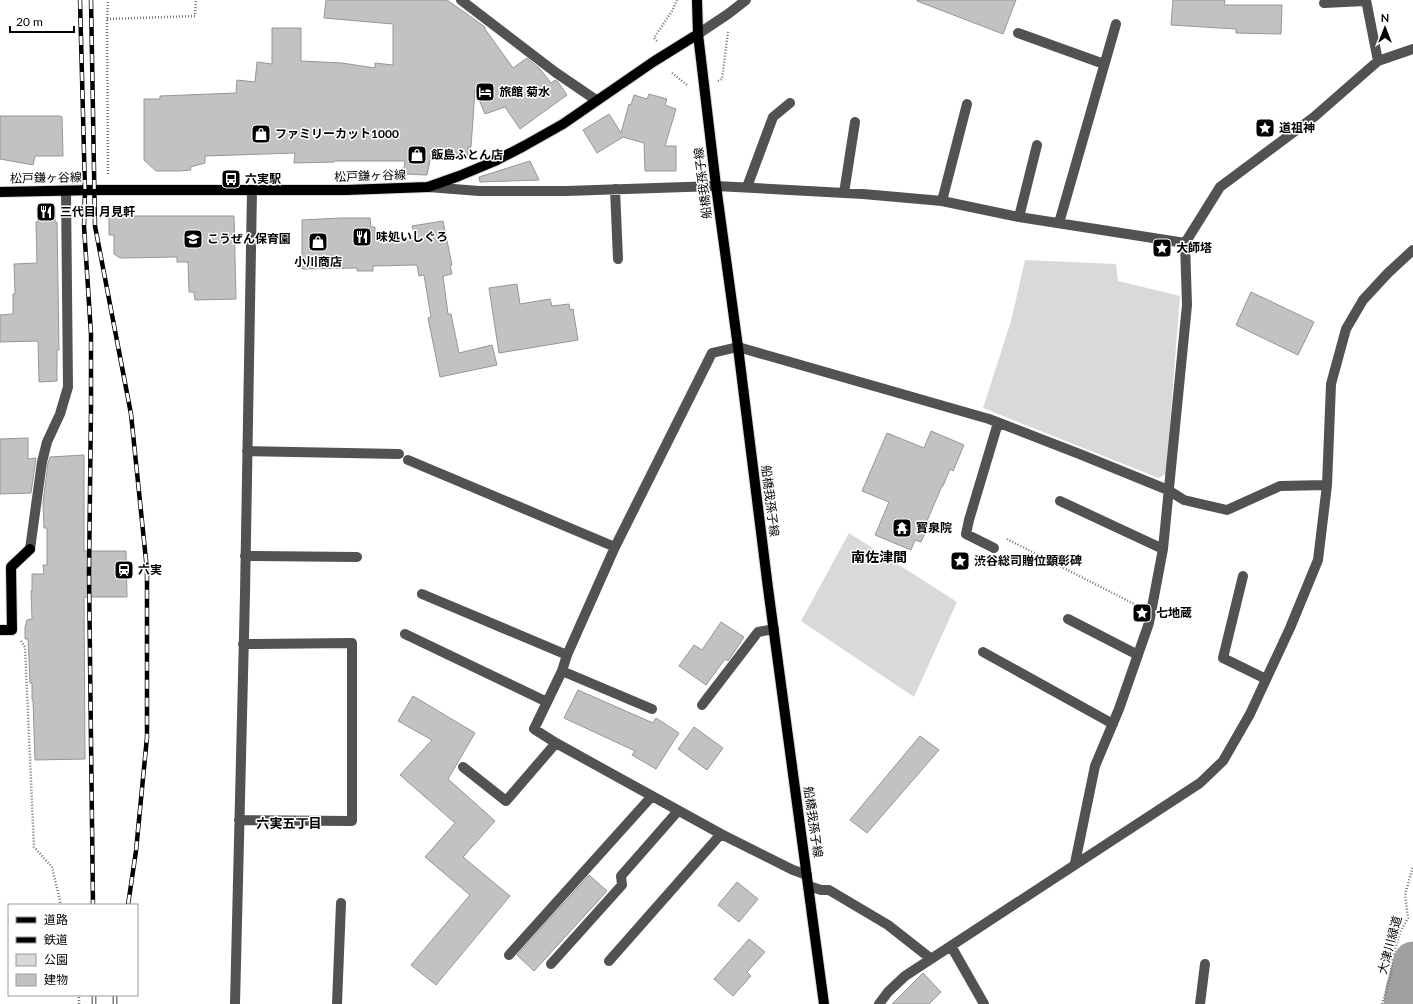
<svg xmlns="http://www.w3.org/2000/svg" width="1413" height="1004" viewBox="0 0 1413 1004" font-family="Lato,'Noto Sans JP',sans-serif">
<rect width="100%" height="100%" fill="#fff"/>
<path fill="#d9d9d9" d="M1025,260L1116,264L1118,281L1180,296L1166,474L1159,478L983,408L1011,321Z
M849,533L957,602L914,697L801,621Z"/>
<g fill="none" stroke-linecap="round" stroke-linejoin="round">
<path stroke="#a0a0a0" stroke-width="39" d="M1403,1004L1405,990L1413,961"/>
</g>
<path fill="#c2c2c2" stroke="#969696" d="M326,0H447L485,27V29L513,68L527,58L540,69L551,83L555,80L558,82L567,95L520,129L505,107L485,114L475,90L471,147H468V155L432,151L427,175L403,174L405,161H334V162L294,163L295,153L205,156V163L190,167L191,170L180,171H156L144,160V99H160V96L236,93L237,80L255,82L257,62L272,64V28H301V61L342,63L375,68V63L393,65V24L324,18Z
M917,0H1016L1003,34L917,1Z
M1173,0H1225L1224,5H1282L1281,34L1236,33V29L1171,25Z
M649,94L667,99L665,105L676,109L665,146H676V171H645L644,143L623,137L597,153L583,130L609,114L621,133L629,104L631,105L634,95L647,99Z
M0,116H60L62,117L63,156H35L33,165L0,159Z
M530,161L539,180L480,182L479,177Z
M55,207V222H57L59,350H57V381L39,382L38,341L0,342V315L13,314V294H15L14,264L37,263L36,222H38L37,208Z
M109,216H234L236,299L195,300L194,292H189L188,262H177V257L120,258L114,254V235H109Z
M341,218H370L371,227H375V238L415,236L412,226L443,221L452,265H450L452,274L443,276L448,314H451L459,353L492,345L497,365L440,377L428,318L431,317L424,275L419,276L417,265L373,266V271H357V268L302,269V220Z
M517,284L520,304L550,299L552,306L569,304L570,310L573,309L578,340L499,353L489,288Z
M1251,292L1314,322L1298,355L1236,325Z
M931,431L964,445L953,471L950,469L943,486H942L927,521L930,522L921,542L915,540L911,550L875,535L889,502L862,491L887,433L924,448Z
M28,438V459L36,458L31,493L0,494V439Z
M84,455V551H126L127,597H84L85,759L35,760L33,700H32V683H30L28,639H25V627L27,620L32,619L31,591H32V574H44L43,565H47V528H44L43,503L48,463L50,457Z
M721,622L744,637L728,661L725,659L706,685L679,666L694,645L702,650Z
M578,690L653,723L656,718L679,733L656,769L632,755L635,751L564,718Z
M413,696L475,733L448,779L495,821L463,857L510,896L436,985L411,965L470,895L425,857L455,823L400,775L432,740L398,721Z
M694,727L723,748L707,770L678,749Z
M920,736L939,750L867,833L850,820Z
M589,875L607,891L534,971L517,955Z
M737,882L758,899L739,922L718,905Z
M749,939L765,952L747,972L751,976L733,996L714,979Z
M923,973L941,992L929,1004H892Z"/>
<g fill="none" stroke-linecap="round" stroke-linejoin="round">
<g stroke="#dbdbdb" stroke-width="12">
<path id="major" d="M697,0L698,34L716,186L738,347L768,588L824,1004
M0,192L94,190H346L428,187L459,176L495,161L524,146L563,124L653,62L698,34
M0,630H12L11,567L30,549"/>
</g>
<path stroke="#747474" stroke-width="2.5" stroke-dasharray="1 2" stroke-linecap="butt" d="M107,19L195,16L196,0
M657,41L654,38L672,11L677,0
M672,73L687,85
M718,81L722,79L728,32
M108,174L107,19L108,0
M1007,539L1136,605
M21,641L25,647L34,847L52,867L61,905
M79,1004V995
M1382,1004L1390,979L1393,957L1400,932L1408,918L1405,895L1413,866"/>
<path stroke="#525252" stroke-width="10" d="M461,0L555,72L596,100
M1366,0L1378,61
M1324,3L1365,1
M1018,33L1104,64
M698,34L728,14L746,0
M428,187L479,191H566L716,186L863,194L942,201L1019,217L1185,243L1220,187L1314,117L1378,61L1413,49
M747,187L773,117L790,103
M615,189L618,259
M844,193L855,122
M942,201L967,104
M1019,217L1037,145
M1059,223L1116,24
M247,451L399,454
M408,460L615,547
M1060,501L1163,549
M994,548L966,534L969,520L998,423
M30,549L42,462L47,442L60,414L68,387L66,191
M245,556L357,557
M1243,576L1223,658L1266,679
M422,594L567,655
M1068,619L1138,655
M405,634L547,702
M983,652L1113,724
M562,671L652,709
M702,705L758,632L774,629
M463,767L506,801L556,743
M239,820L352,821V643L243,644
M1075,863L1095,766L1119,709L1149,623L1163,549L1187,305L1185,243
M807,875L793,870L721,834L556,743L534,729L562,671L567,655L615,547L712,353L738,347L989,419L1082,455L1168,490L1184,500L1227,510L1280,486L1327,485
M809,886L821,890H829L888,925L930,958
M951,946L984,1004
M509,955L652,796
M609,961L721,834
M551,964L622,885L621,876L678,811
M235,1004L245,594L252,190
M337,1004L341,903
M879,1004L888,992L905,976L1200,783L1223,761L1250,714L1290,628L1318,560L1327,485L1331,384L1346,329L1363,300L1388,273L1413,250
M1200,1004L1205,964"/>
<use href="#major" stroke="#000" stroke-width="10"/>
<g stroke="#000" stroke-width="4.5">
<path id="rail" d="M80,0L85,191L84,226L91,334V408L89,574L93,905
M91,0L95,226L131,414L147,570V737L136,851L128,905
M94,1004V995
M115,1004V995"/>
</g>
<use href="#rail" stroke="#fff" stroke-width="3" stroke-dasharray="9" stroke-linecap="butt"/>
</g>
<defs>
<g id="hotel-square" transform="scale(1)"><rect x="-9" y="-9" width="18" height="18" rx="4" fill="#000" stroke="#fff"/><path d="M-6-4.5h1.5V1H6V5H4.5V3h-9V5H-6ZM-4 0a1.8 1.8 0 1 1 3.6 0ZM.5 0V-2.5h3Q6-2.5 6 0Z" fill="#fff"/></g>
<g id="sight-square" transform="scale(1)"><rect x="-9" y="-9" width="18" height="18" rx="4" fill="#000" stroke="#fff"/><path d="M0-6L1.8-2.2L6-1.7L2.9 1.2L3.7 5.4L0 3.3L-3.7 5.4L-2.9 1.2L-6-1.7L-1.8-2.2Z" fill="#fff"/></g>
<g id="shop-square" transform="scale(1)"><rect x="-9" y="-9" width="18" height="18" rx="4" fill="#000" stroke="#fff"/><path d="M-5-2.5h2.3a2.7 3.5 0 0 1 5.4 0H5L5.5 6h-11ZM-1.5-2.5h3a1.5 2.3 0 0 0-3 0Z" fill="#fff"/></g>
<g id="bus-square" transform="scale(1)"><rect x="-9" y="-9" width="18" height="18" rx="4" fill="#000" stroke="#fff"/><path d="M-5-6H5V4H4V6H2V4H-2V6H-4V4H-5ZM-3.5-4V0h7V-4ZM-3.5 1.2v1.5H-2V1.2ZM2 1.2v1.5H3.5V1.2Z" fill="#fff"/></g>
<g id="restaurant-square" transform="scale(1)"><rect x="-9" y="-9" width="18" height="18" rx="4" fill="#000" stroke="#fff"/><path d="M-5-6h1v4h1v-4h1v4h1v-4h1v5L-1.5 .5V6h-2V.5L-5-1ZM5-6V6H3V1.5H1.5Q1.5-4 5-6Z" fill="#fff"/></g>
<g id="school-square" transform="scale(1)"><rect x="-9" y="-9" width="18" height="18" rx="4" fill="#000" stroke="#fff"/><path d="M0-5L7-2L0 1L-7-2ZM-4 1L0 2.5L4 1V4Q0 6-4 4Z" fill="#fff"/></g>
<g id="temple-square" transform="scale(1)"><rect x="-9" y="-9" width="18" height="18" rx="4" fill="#000" stroke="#fff"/><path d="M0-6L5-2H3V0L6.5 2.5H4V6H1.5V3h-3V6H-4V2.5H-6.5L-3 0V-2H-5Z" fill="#fff"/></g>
<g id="station-square" transform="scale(1)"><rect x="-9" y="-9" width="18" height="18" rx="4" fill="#000" stroke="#fff"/><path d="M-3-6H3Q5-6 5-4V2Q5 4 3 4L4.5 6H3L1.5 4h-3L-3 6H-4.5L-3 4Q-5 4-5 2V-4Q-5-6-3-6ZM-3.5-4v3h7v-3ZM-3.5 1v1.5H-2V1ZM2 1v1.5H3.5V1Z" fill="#fff"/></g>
</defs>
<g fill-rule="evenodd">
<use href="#hotel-square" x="485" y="92"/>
<use href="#sight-square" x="1265" y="128"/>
<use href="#shop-square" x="261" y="134"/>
<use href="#shop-square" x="417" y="155"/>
<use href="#bus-square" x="231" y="179"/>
<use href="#restaurant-square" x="46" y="212"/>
<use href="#restaurant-square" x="362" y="237"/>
<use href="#school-square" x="193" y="239"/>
<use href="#shop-square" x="318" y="242"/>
<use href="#sight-square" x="1162" y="248"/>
<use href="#temple-square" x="902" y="528"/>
<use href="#sight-square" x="960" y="561"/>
<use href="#station-square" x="124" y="570"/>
<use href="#sight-square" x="1142" y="613"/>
</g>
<g text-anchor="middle" stroke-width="3" stroke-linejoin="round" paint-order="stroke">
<g font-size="12" font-weight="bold" fill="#000" stroke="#fff" text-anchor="start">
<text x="499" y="96">旅館 菊水</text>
<text x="1279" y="132">道祖神</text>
<text x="275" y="138">ファミリーカット1000</text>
<text x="431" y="159">飯島ふとん店</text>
<text x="245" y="183">六実駅</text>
<text x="60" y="216">三代目 月見軒</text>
<text x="376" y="241">味処いしぐろ</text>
<text x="207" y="243">こうぜん保育園</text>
<text x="1176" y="252">大師塔</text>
<text x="318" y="266" text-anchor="middle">小川商店</text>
<text x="916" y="532">寳泉院</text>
<text x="974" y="565">渋谷総司贈位顕彰碑</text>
<text x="138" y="574">六実</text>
<text x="1156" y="617">七地蔵</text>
</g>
<g font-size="12" fill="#000" stroke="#fff">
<text transform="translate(370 176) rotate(-2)" y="4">松戸鎌ヶ谷線</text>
<text transform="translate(46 178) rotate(-1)" y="4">松戸鎌ヶ谷線</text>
<text transform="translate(703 183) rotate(-97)" y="4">船橋我孫子線</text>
<text transform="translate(770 501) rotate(83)" y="4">船橋我孫子線</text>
<text transform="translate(813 822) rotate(82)" y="4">船橋我孫子線</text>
<text transform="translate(1390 945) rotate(-75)" y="4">大津川緑道</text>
</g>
<g font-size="13" font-weight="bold" fill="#000" stroke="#fff">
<text x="289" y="828">六実五丁目</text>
</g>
<g font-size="14" font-weight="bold" fill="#000" stroke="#fff">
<text x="879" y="562">南佐津間</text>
</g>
</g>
<rect x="8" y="904" width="130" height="92" fill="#ffffff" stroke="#999999"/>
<rect x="16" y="917" width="20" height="6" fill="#000000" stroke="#999999"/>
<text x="44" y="924" font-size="12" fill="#000000">道路</text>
<rect x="16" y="937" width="20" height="6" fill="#000000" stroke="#999999"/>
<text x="44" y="944" font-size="12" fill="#000000">鉄道</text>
<rect x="16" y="954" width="20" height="12" fill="#d9d9d9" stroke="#999999"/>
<text x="44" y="964" font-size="12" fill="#000000">公園</text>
<rect x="16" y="974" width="20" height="12" fill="#c2c2c2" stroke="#999999"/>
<text x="44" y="984" font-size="12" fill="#000000">建物</text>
<g transform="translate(1385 28)" stroke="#ffffff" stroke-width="3" paint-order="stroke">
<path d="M0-3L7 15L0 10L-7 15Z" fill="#000000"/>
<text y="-6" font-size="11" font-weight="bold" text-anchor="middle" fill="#000000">N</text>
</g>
<path d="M10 26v6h64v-6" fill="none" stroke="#000000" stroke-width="2"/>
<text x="16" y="26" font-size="12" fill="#000000" stroke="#ffffff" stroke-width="3" paint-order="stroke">20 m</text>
</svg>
